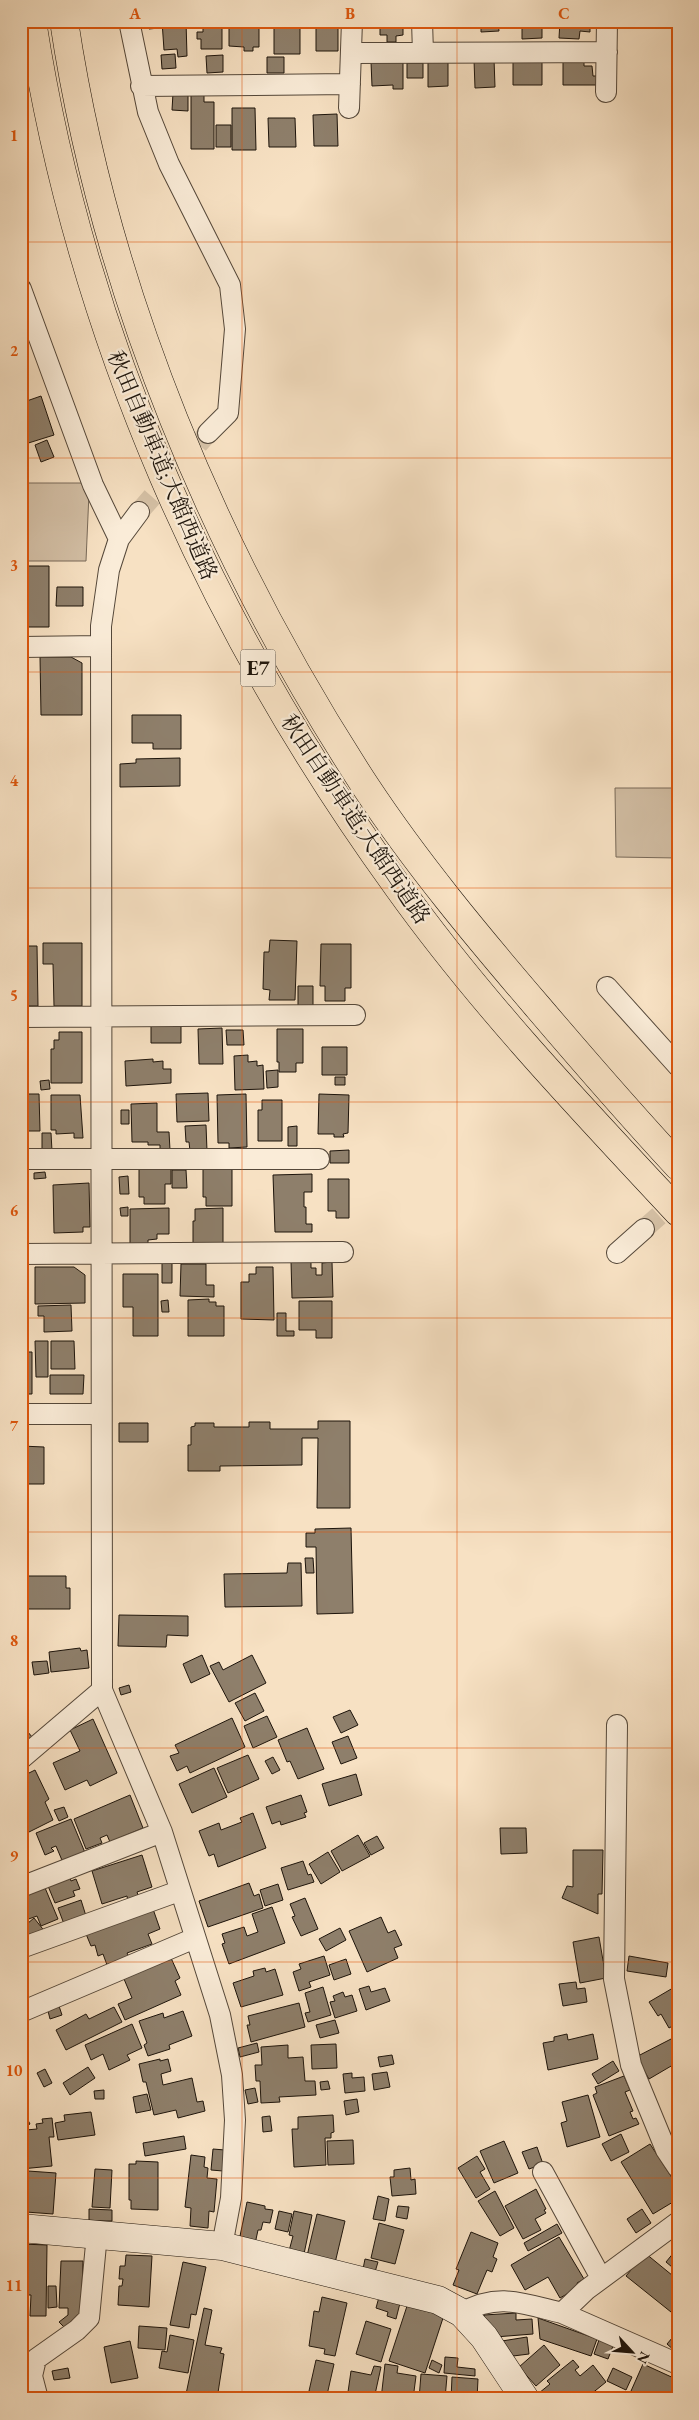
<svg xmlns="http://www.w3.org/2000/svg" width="699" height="2420" viewBox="0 0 699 2420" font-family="'EB Garamond','Noto Serif JP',serif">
<rect width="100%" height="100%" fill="#f7e1c3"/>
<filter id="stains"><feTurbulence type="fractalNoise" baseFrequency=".004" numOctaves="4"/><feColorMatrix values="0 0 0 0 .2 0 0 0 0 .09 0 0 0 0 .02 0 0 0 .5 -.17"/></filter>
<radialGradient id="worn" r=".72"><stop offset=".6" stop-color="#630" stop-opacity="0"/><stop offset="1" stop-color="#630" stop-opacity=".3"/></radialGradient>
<path fill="#d2bea4" stroke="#786958" d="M21,483H82L89,493L86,561H21Z
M615,788H678V858L616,857Z"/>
<path fill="#8e7f6b" stroke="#1d140b" d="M148,21H159V28L149,29Z
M162,21H186L187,56L178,57L177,49L164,50Z
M203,21H222V49H201V39H197V32H203Z
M235,21H259V47H253V51H244V47L229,46V27H235Z
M274,21H300V54H274Z
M312,21H338V51H316V27H312Z
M380,21H403V35L396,36V42H387V35H380Z
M442,21H463V28H442Z
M471,21H498L499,31L481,32V24H471Z
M522,21H542V38L522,39Z
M560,21H590V32L580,31L579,39L559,38Z
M175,54L176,68L162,69L161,55Z
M223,55V72L207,73L206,56Z
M267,57H284V73H267Z
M448,58V86L428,87V59Z
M494,59L495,87L475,88L474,60Z
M563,60H584V66H592L593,76H598V85H563Z
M403,61V89H393V85L372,86L371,62Z
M513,62H542V85H513Z
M407,63H423V78H407Z
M191,92H204V102H214V149H191Z
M173,93L188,94V111L172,110Z
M232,108H255L256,150H232Z
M337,114L338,146H314L313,115Z
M268,118H295L296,147H269Z
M216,125H231V147H216Z
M41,396L54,435L22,445L21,403Z
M47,440L54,457L41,462L35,445Z
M21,566H49V627H21Z
M57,587H83V606H56Z
M40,657H71L82,663V715H41Z
M21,661H27V711H21Z
M132,715H181V749H153V743H132Z
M180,758V786L120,787V764L136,763V759Z
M270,940L297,941L295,1000H269L270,990L263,989L264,952H269Z
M43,943H82V1006H54L53,964H43Z
M321,944H351V988H345V1001H325V986H320Z
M21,946H37L38,1006H24Z
M298,986H313V1006H298Z
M151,1026H181V1043H151Z
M222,1028L223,1064H199L198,1029Z
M277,1029H303V1063H296V1072H279V1062H277Z
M226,1030H243L244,1045H227Z
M59,1032H82V1083H51V1049H54V1040H59Z
M322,1047H347V1075H322Z
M248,1055V1062L257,1061V1066L263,1065L264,1089L235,1090L234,1056Z
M153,1059V1062L163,1061V1069H171V1083L126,1086L125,1061Z
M278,1070V1087L267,1088L266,1071Z
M335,1077H345V1085H335Z
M49,1080L50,1089L41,1090L40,1081Z
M208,1093L209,1121L177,1122L176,1094Z
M21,1094H39L40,1131H21Z
M246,1094L247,1147L229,1148V1143H218L217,1095Z
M319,1094L349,1095L348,1133L343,1134L344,1137H334V1134H318Z
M51,1095H80L83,1138H74V1133L56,1134V1130H51Z
M262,1100H282V1141H258V1110H262Z
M157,1103V1132H169L170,1150H160V1145H148V1142H132L131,1104Z
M121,1110H129V1124H121Z
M206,1125L207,1151H190L189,1142H186L185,1126Z
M297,1126V1146H288V1127Z
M42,1133H51L52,1151H42Z
M349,1150V1163H330V1151Z
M203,1168H232V1206H206V1197H203Z
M139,1169H171V1184H165V1204H144V1197H139Z
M172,1170H186L187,1188H172Z
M45,1172L46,1178L34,1179V1173Z
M312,1174V1192H304V1207H306V1224H312V1232H275L273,1175Z
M128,1176L129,1194H120L119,1177Z
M328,1179H349V1218H336V1211H328Z
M89,1183L90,1227H83V1232L54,1233L53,1185Z
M128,1207V1216H121L120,1208Z
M169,1208V1234H157V1239L148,1240V1244H130V1209Z
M223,1208V1244L193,1245V1221H195V1209Z
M291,1261H311V1268H316V1275H322V1263L332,1262L333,1297L292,1298Z
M162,1263H172V1283H162Z
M181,1264H206V1285H214V1297L180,1296Z
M35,1267H74L85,1275V1303L35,1304Z
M256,1267H273L274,1320L241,1319V1282H249V1274H256Z
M123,1274H158V1336H133V1307H123Z
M209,1299V1302H216V1306H224V1336H188V1300Z
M168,1300L169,1312H162L161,1301Z
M299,1301H332V1338H316V1330H299Z
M71,1305L72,1331L44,1332V1316H38V1306Z
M277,1313H286V1331H294V1336H277Z
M35,1341H48V1377H36Z
M51,1341H74L75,1369H51Z
M21,1352H32V1394H21Z
M50,1375H84L83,1394H50Z
M318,1421H350V1508H317L318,1438H302V1465L220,1466V1471H188V1445H191V1427L195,1426V1423H214V1427H249V1422H270V1429H318Z
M119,1423H148V1442H119Z
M21,1446L44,1447V1484H21Z
M351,1528L353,1613L317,1614L316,1547H306V1533H315V1529Z
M305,1558H313L314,1573H306Z
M288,1563H301L302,1606L225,1607L224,1574L287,1573Z
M24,1576H66V1588H70V1609H24Z
M119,1615L188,1616V1636L167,1635L166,1647L118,1646Z
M80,1648L81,1651L87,1650L89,1668L51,1672L49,1652Z
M202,1655L210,1674L191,1683L183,1664Z
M252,1655L266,1683L229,1702L210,1666L219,1662L223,1670Z
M47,1661L49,1673L34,1675L32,1662Z
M129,1685L131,1692L121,1695L119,1688Z
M255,1693L264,1711L245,1721L235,1703Z
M350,1710L358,1725L341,1733L333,1717Z
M267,1716L277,1737L253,1748L244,1726Z
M232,1718L245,1747L190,1773L187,1766L177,1771L170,1756L179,1753L175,1745Z
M93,1719L117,1773L90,1786L87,1780L65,1790L53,1763L80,1751L70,1730Z
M307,1728L324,1769L298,1779L290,1761L287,1762L278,1740Z
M27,1731L33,1738L26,1743L21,1736Z
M348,1736L357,1758L341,1764L332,1742Z
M248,1755L259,1779L228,1793L217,1768Z
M273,1757L280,1770L272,1774L265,1761Z
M214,1768L227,1797L192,1813L179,1784Z
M35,1770L49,1799L45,1802L53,1820L21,1836V1777Z
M356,1774L362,1795L329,1806L322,1784Z
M130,1795L143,1828L110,1842L107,1835L100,1838L102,1843L86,1849L74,1819Z
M301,1795L307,1812L304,1813L306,1817L281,1825L280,1821L272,1824L266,1807Z
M64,1807L68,1817L59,1821L54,1810Z
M253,1813L266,1848L218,1867L214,1854L209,1856L199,1831L219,1823L221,1830L242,1822L240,1818Z
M71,1819L86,1855L64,1865L56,1846L51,1848L54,1851L45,1855L36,1833Z
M500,1828H526L527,1853L501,1854Z
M358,1835L370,1856L342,1871L331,1851Z
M377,1836L384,1848L371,1855L364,1843Z
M573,1850H603L602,1894H598V1914L562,1898L567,1886L573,1887Z
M328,1852L340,1872L321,1884L309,1864Z
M142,1855L152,1887L137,1892L139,1898L128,1902L127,1896L102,1904L92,1871Z
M303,1861L308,1875L311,1874L314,1882L288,1890L281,1868Z
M70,1878L71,1881L76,1879L80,1889L73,1891L75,1896L55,1903L48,1886Z
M43,1883L58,1919L41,1926L37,1916L23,1921L21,1892Z
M249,1883L254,1896L259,1894L263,1908L208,1927L199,1901Z
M278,1884L283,1900L265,1906L260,1890Z
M305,1898L318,1929L301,1936L292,1917L295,1916L290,1904Z
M81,1900L86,1916L64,1924L58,1908Z
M272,1907L285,1943L229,1964L222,1944L225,1943L222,1934L244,1927L247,1936L258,1932L252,1914Z
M153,1909L160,1929L148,1934L152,1944L127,1953L129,1957L107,1965L103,1954L98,1956L95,1945L91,1946L86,1934Z
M381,1917L388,1933L395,1930L402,1945L394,1948L398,1958L367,1972L349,1931Z
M34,1918L46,1933L25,1941L21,1936V1929Z
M340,1928L346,1940L326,1951L319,1939Z
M599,1937L606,1978L580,1983L573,1942Z
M324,1956L330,1975L309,1982L311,1987L299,1991L293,1972L301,1969L299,1964Z
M629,1956L668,1963L666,1977L627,1971Z
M171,1958L180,1978L175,1981L181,1995L125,2020L118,2004L132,1998L124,1979Z
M346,1959L351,1974L334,1980L329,1965Z
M265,1968L266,1972L275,1969L283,1995L241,2007L233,1983L254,1976L253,1971Z
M576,1982L577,1989L585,1988L587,2002L563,2006L559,1984Z
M678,1985V2023L669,2028L661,2014L658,2016L649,2002Z
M369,1986L371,1992L385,1988L390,2001L366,2010L359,1989Z
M323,1987L331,2015L308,2022L305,2013L310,2012L305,1993Z
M343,1992L345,1997L352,1995L357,2011L335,2018L330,2002L335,2001L333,1996Z
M58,2003L62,2015L50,2019L47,2007Z
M299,2003L305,2027L251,2042L247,2025H250L248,2016Z
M114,2007L122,2022L66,2050L56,2030L86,2014L89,2019Z
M183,2011L192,2036L169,2045L170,2049L148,2056L144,2045L147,2043L139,2021L163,2013L164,2018Z
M335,2020L339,2033L320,2038L316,2025Z
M132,2024L142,2048L127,2055L130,2060L109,2070L103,2054L91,2060L85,2045Z
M567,2034L568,2040L593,2034L598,2059L548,2070L543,2043L554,2041V2037Z
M671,2039L678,2050V2062L649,2079L636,2057Z
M257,2043L259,2052L240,2057L238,2048Z
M336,2044L337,2068L312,2069L311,2045Z
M288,2045V2058L303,2057L305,2081H315L316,2095L279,2097L280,2102L261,2103L260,2081H256L255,2065H262L261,2047Z
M392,2055L394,2064L380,2067L378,2057Z
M160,2059V2061L168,2059L171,2071L161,2074L163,2085L192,2078L197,2102L203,2101L205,2111L178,2118L176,2110L154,2115L146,2082H143L139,2064Z
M613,2061L619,2071L598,2084L592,2074Z
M88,2067L95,2078L70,2095L63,2083Z
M45,2069L52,2083L44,2087L37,2073Z
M387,2072L390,2087L374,2090L372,2074Z
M352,2073V2078L364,2077L365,2091L345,2093L343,2074Z
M624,2076L630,2090L625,2092L633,2111L630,2112L633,2119L636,2118L639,2124L609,2136L593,2095L597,2093L595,2087Z
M328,2081L330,2089L321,2090L320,2082Z
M255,2088L258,2102L248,2104L245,2090Z
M104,2090V2099H95L94,2091Z
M147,2094L151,2110L136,2113L133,2097Z
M588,2095L600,2137L567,2147L561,2123L567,2121L562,2102Z
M357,2099L359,2112L346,2115L344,2101Z
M22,2109L30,2124L21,2129V2110Z
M91,2112L95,2135L58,2140L55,2123L65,2121L64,2115Z
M333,2115L334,2132L331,2133V2138H325L326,2165L294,2167L292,2129H298V2117Z
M270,2116L272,2131L263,2132L262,2117Z
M52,2118L54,2137H49L52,2166L21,2169V2134L26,2130L37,2129L36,2124L43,2123L42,2119Z
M621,2134L629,2152L611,2161L602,2144Z
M184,2136L186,2149L145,2156L143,2143Z
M353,2140L354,2164L328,2165L327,2141Z
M504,2141L518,2173L494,2183L480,2151Z
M650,2144L678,2187V2199L653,2214L621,2162Z
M537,2147L543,2164L529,2169L522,2152Z
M213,2149L225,2150L223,2171L211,2170Z
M191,2155L205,2157L204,2167L208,2168L207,2178L217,2179L214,2212L209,2211L208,2228L190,2226L191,2208L185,2207Z
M477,2156L485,2169L480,2172L490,2189L476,2198L458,2168Z
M136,2161L158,2162V2210L131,2209V2200H129V2164H136Z
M410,2168L411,2180L415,2179L416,2194L392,2196L390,2177H394V2170Z
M95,2169L112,2170L110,2208L92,2207Z
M28,2171L56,2173L53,2214L26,2212Z
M21,2172H25V2193H21Z
M536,2189L546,2209L544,2210L546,2213L535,2219L541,2230L523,2239L505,2206Z
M495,2191L514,2228L500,2236L478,2201Z
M378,2196L389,2199L385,2221L373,2219Z
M247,2202L265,2206V2209L273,2210L270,2223L263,2222L261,2230H258L255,2244L239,2241Z
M398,2206L409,2207L407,2219L396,2217Z
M89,2209L112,2210V2221H89Z
M642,2209L651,2223L636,2233L627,2219Z
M279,2211L292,2214L288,2232L275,2229Z
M294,2211L312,2215L304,2254L289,2251L293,2236L289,2235Z
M317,2214L345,2221L335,2263L307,2256Z
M379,2223L404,2230L395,2264L371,2258Z
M557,2224L562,2233L528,2251L524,2243Z
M471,2232L498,2243L493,2257L497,2259L492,2272L487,2270L477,2294L453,2285L459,2270L456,2269Z
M559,2237L584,2279L577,2283L579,2287L560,2298L548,2277L525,2290L511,2265Z
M21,2244L47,2245L46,2316H30L31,2295H21Z
M675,2251L678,2253V2272L666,2262Z
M645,2253L678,2280V2304L671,2312L626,2276Z
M126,2255L152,2256L149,2307L118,2305L119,2286H122L123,2279H119L120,2266H125Z
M365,2259L378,2262L375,2272L363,2269Z
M61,2261H83L81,2318L67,2330L59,2322L68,2315V2308H59Z
M183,2262L206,2267L196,2315L191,2314L189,2328L170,2325Z
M48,2286H56L57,2307L48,2308Z
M322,2297L347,2303L335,2356L324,2354L325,2349L309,2346L314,2311L319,2312Z
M379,2297L400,2303L396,2319L387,2316L388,2312L376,2308Z
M408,2303L444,2315L425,2373L389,2361Z
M204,2308L212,2310L205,2345L222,2348L220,2353L224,2354L217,2399H185Z
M516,2313V2320L532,2319L533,2334L495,2337L484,2324V2315Z
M538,2318L597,2339L591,2356L540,2339Z
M366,2321L391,2329L381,2362L356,2354Z
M139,2326L167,2328L165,2350L138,2348Z
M678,2331V2347L675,2351L667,2344Z
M170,2335L194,2340L188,2373L159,2368L162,2351L167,2352Z
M527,2337L529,2354L513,2356L502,2341Z
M599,2340L613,2346L608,2359L594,2354Z
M130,2341L138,2378L111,2383L104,2347Z
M544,2345L560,2365L536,2386L519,2367Z
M21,2353H27L26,2373H21Z
M445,2357L458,2358L457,2367L475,2369V2376L444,2373Z
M316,2360L334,2364L327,2395L324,2394L323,2399H311L312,2392L309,2391Z
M432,2360L442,2365L439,2373L429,2368Z
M573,2360L579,2367L575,2370L580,2376L593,2365L606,2382L585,2399H543L539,2393L550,2384L547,2381Z
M385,2364L398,2366L397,2373L416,2376L413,2399H381Z
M643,2364L678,2380V2399H649L631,2391Z
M374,2366L381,2367L374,2399H347L351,2371L371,2375Z
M68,2368L70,2378L54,2380L52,2371Z
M613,2368L632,2377L626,2390L607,2381Z
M421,2374L447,2376L445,2399H419Z
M452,2377L478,2379L477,2399H451Z"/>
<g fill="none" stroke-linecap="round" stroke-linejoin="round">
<path stroke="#d6c2a7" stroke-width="20" stroke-dasharray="20 10" stroke-linecap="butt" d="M139,512L208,433
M644,1229L678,1199"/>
<g stroke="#544739" stroke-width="22">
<path id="street" d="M129,21L148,112L169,164L230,285L235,329L228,413L208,433
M422,21L423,53
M351,53L607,52
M141,86L350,84
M606,92L607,21
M349,108L352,21
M21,289L93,485L119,539
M139,512L119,539L109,570L101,626L102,1690L162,1832L220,2015L232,2075L235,2120L231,2198L222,2246
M21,647L101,646
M607,987L678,1066
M21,1017L355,1015
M21,1159H319
M617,1253L644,1229
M21,1254L343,1252
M21,1414H101
M617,1725L614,1979L631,2065L666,2150L678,2168
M21,1759L102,1690
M21,1887L162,1832
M21,1948L179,1891
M21,2012L195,1938
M543,2172L601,2278
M462,2313C498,2292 524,2304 562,2313L586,2290L678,2222
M562,2313L678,2364
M38,2399L32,2376L36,2359L77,2330L89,2318L97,2234"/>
</g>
<g stroke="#1d140b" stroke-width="29">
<path id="secondary" d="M21,2228L222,2246L438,2300L462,2313L484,2337L525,2399"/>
</g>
<g stroke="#1d140b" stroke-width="29">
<path id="highway" d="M32,21C81,337 211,629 398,887C481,1003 581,1108 678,1212
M64,21C105,294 216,557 366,787C417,864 477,936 537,1006C583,1060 630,1114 678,1166"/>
</g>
<use href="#street" stroke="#faecd8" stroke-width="20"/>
<use href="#secondary" stroke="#faecd8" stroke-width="28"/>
<use href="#highway" stroke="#f7e1c3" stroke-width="28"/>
</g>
<path fill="none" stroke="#de560c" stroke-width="1" stroke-opacity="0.55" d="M242,21V2399M457,21V2399M21,242H678M21,458H678M21,672H678M21,888H678M21,1102H678M21,1318H678M21,1532H678M21,1748H678M21,1962H678M21,2178H678"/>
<g text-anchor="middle" stroke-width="4.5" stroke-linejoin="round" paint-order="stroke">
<rect fill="#faecd8" stroke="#5f5548" stroke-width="1" x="240.5" y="649.5" width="35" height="37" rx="4"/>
<g font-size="21" font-weight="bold" fill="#1d140b">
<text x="258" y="675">E7</text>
</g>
<g font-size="22" fill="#1d140b" stroke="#faecd8">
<text transform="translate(163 465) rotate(67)" y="8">秋田自動車道;大館西道路</text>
<text transform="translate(356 819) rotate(56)" y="8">秋田自動車道;大館西道路</text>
</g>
</g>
<rect width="699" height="2420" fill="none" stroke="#f7e1c3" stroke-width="55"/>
<g transform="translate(632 2352) rotate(116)" stroke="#faecd8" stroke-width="4" paint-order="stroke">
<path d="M0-4L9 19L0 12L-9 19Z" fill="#1d140b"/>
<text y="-8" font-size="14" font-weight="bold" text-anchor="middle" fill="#1d140b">N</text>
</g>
<rect x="28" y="28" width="644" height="2364" fill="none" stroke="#de560c" stroke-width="2"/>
<g font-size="16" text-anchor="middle" font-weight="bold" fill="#de560c">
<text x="135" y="19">A</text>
<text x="350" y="19">B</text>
<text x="564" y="19">C</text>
<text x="14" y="141">1</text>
<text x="14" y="356">2</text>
<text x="14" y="571">3</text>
<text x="14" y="786">4</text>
<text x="14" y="1001">5</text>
<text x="14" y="1216">6</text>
<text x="14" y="1431">7</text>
<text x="14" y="1646">8</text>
<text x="14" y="1861">9</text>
<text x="14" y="2076">10</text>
<text x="14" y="2291">11</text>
</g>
<rect width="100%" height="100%" filter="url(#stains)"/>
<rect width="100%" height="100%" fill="url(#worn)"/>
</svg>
